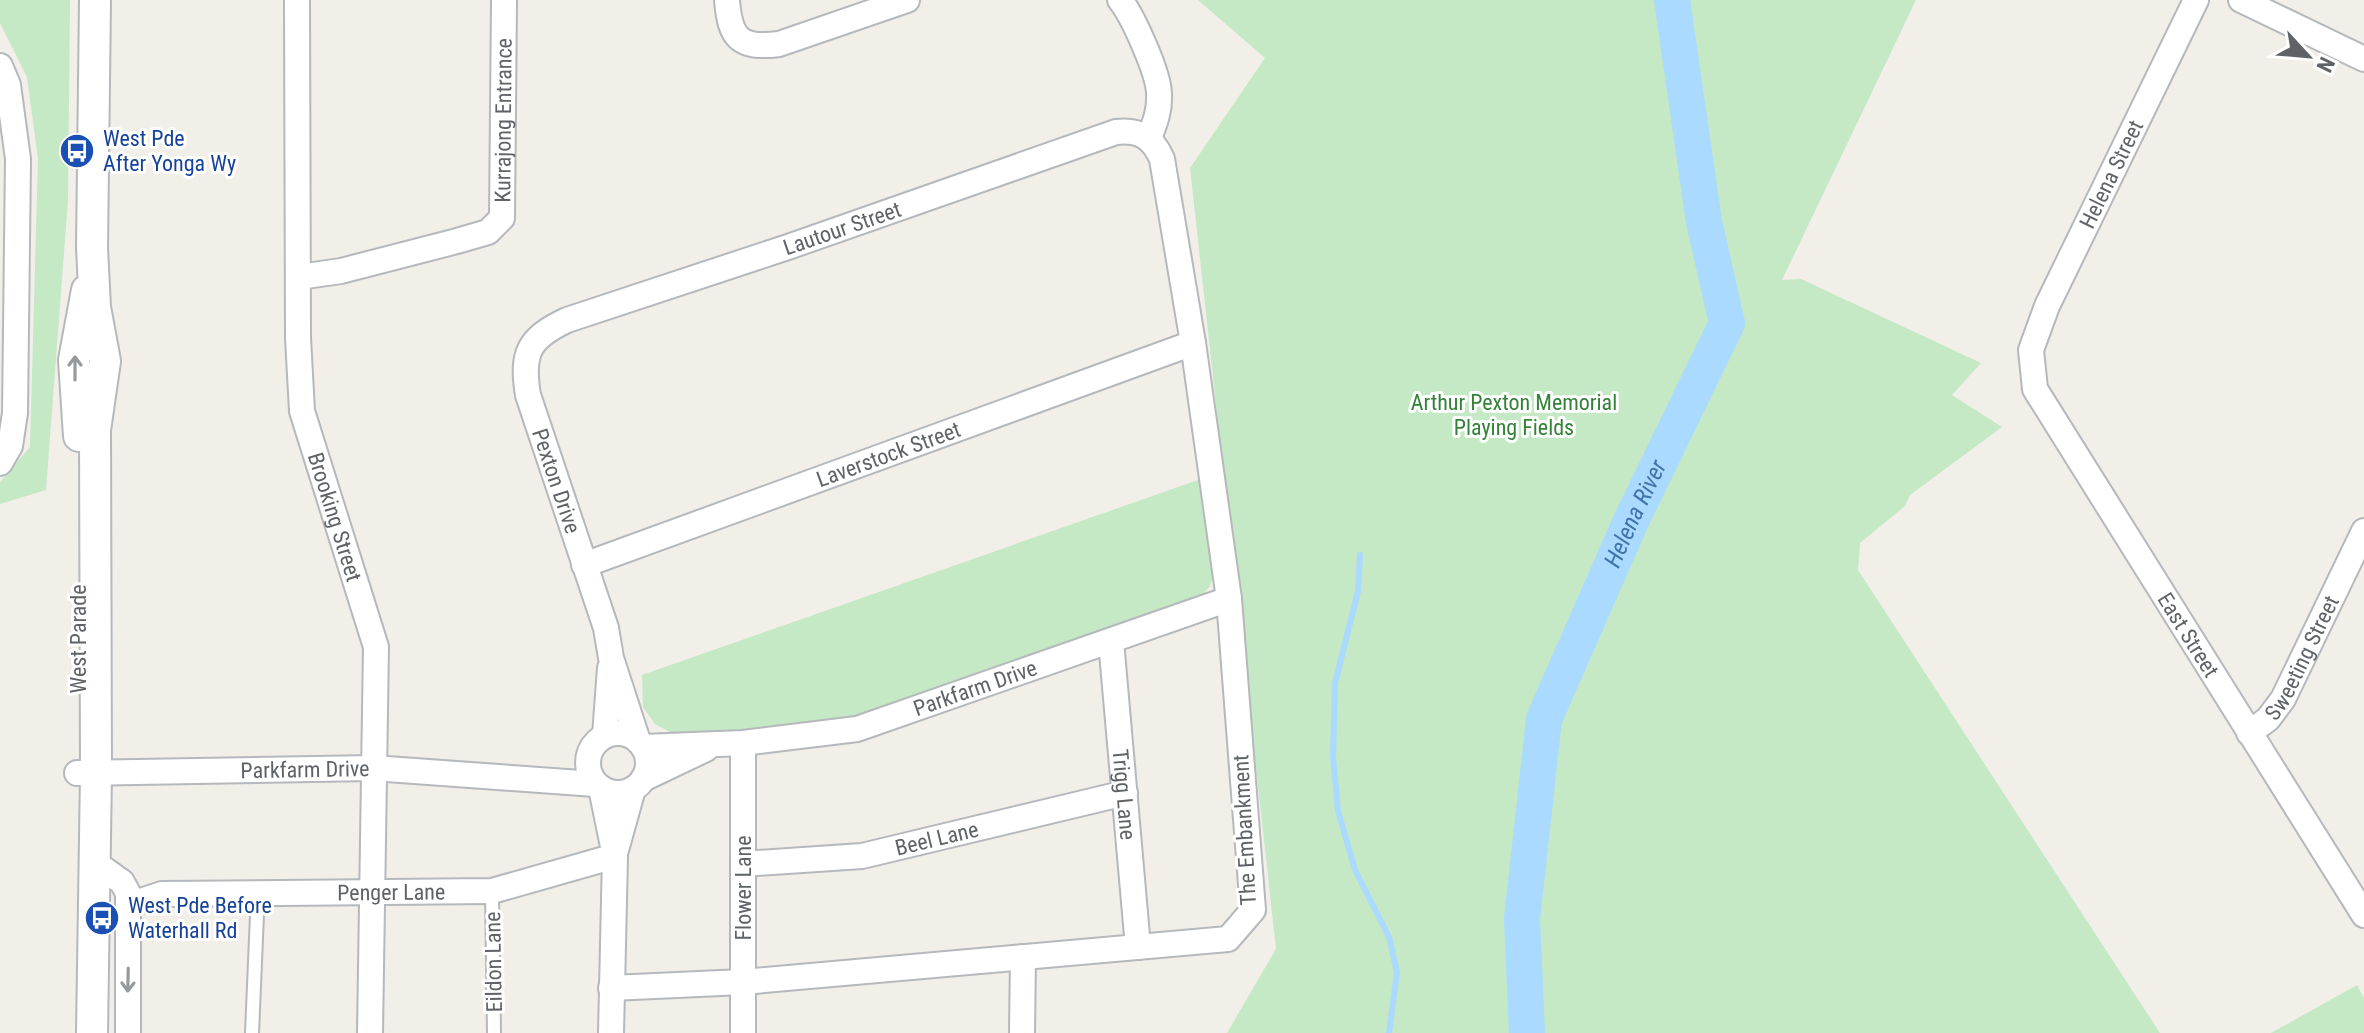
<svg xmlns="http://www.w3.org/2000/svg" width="2364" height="1033" viewBox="0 0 2364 1033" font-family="'Roboto Condensed',sans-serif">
<rect width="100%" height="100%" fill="#f1efe8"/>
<path fill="#c5e8c5" d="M0,0H70L68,200L46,490L0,504V482L30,447L38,159L27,77L0,23Z
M1198,0H1916L1782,280L1801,279L1981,363L1952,395L2002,427L1910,495L1905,506L1860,543L1858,570L2160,1033H1227L1276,949L1190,168L1265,58Z
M1201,479L1215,569L1210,586L1198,600L874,713L835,724L679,737L655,724L643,707L642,675Z
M2357,985L2364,998V1033H2271Z"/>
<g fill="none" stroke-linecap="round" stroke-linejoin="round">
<path stroke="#aadaff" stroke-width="6" d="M1360,555L1358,591L1335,683L1333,757L1338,811L1355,870L1389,937L1397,972L1389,1033"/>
<path stroke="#aadaff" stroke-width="36" id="s1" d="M1527,1033L1522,919L1544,719L1631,521L1727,323L1704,222L1672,0"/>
<g stroke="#b5b8bc" stroke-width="16">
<path id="service" d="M492,891L494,1033
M252,1033L258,891"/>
</g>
<g stroke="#b5b8bc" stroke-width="28">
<g id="minor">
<path id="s2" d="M297,0L298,338L302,411L376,647L370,1033"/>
<path d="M727,0C730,38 739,49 779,44L907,0"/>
<path d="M1120,0C1133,16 1159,74 1159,94C1160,110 1155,123 1149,138"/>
<path id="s3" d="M2196,0L2047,306L2031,350L2035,389L2364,915"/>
<path d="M2241,0L2364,59"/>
<path d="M0,66L8,85L18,159L15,413L10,446L0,463"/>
<path id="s4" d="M299,277L341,271L457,241L488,232L502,218L504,0"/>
<path id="s5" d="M584,565L1193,343"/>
<path id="s6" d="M1111,641L1138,947"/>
<path id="s7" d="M2249,733L2268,719L2283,699L2364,531"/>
<circle cx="618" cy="763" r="30"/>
<path d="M605,736L610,668"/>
<path d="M743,743V1033"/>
<path id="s8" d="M643,747L743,743L857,729L1229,599"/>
<path id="s9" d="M77,773L373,768L595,784"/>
<path d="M643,779L706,749"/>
<path d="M601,788L615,856L611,1033"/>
<path d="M616,850L633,789"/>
<path d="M94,862L122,882L128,893V1033"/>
<path id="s10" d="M743,864L862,856L1125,793"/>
<path id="s11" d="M129,905L162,894L492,891L615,856"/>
<path id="s12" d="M611,988L743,982L1228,939L1253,910L1229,599L1193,343L1162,159C1153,138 1140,129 1116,132L788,247L567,320C529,338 521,352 528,395L606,628L611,658L638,741"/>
<path d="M1022,1033L1023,957"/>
</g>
</g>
<g stroke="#b5b8bc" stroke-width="34">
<path id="tertiary" d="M79,436L74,360L87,290
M92,1033L96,773L95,430L105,361L95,307L92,248L95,0"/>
</g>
<use href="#service" stroke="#fff" stroke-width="12"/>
<use href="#minor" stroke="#fff" stroke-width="24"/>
<use href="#tertiary" stroke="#fff" stroke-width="30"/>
</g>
<defs><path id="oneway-shaft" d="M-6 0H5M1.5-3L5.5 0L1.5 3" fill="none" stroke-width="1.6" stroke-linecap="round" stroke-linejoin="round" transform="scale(2)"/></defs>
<g stroke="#979a9d">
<use href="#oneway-shaft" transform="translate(75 368) rotate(-90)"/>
<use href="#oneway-shaft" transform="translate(128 980) rotate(91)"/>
</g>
<defs>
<g id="bus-disc" transform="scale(1.8)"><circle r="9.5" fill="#1a4fb4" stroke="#fff"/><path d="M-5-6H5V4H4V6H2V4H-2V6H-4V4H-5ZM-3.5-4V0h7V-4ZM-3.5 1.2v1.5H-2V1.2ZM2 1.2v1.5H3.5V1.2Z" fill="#fff"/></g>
</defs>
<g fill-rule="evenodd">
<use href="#bus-disc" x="77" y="151"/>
<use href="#bus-disc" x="102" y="918"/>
</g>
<g text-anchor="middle" stroke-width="6" stroke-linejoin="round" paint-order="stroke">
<g font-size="22" fill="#5f6368" stroke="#fff">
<text dy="8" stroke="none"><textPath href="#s4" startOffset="312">Kurrajong Entrance</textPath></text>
<text transform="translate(2111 174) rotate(-64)" y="8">Helena Street</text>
<text transform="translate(842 228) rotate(-19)" y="8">Lautour Street</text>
<text dy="8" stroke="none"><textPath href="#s5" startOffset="324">Laverstock Street</textPath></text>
<text dy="8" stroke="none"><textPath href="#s12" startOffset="2238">Pexton Drive</textPath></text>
<text dy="8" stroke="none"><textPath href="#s2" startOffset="522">Brooking Street</textPath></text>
<text dy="8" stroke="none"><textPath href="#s3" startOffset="716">East Street</textPath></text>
<text transform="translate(78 639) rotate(-90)" y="8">West Parade</text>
<text dy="8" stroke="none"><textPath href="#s7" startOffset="94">Sweeting Street</textPath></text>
<text dy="8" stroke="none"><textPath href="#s8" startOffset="340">Parkfarm Drive</textPath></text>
<text dy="8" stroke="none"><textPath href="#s9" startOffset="228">Parkfarm Drive</textPath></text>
<text dy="8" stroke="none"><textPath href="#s6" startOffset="154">Trigg Lane</textPath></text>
<text transform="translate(1244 830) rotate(-93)" y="8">The Embankment</text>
<text dy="8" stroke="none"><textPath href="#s10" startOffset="196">Beel Lane</textPath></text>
<text transform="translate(743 888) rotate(-90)" y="8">Flower Lane</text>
<text dy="8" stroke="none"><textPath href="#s11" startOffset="264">Penger Lane</textPath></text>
<text transform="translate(493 962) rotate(-91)" y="8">Eildon Lane</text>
</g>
<g font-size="22" fill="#164399" stroke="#fff" text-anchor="start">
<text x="103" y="146">West Pde<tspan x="103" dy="25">After Yonga Wy</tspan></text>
<text x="128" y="913">West Pde Before<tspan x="128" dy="25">Waterhall Rd</tspan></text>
</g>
<g font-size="22" fill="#348238" stroke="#fff">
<text x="1514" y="410">Arthur Pexton Memorial<tspan x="1514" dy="25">Playing Fields</tspan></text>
</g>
<g font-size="24" font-style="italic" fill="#4174aa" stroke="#fff">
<text dy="8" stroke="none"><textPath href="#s1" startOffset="540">Helena River</textPath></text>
</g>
</g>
<g transform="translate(2308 56) rotate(116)" stroke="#ffffff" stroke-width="6" paint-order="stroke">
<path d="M0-6L14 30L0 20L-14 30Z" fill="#5f6368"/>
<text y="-12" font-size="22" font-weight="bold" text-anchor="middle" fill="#5f6368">N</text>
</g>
</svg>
